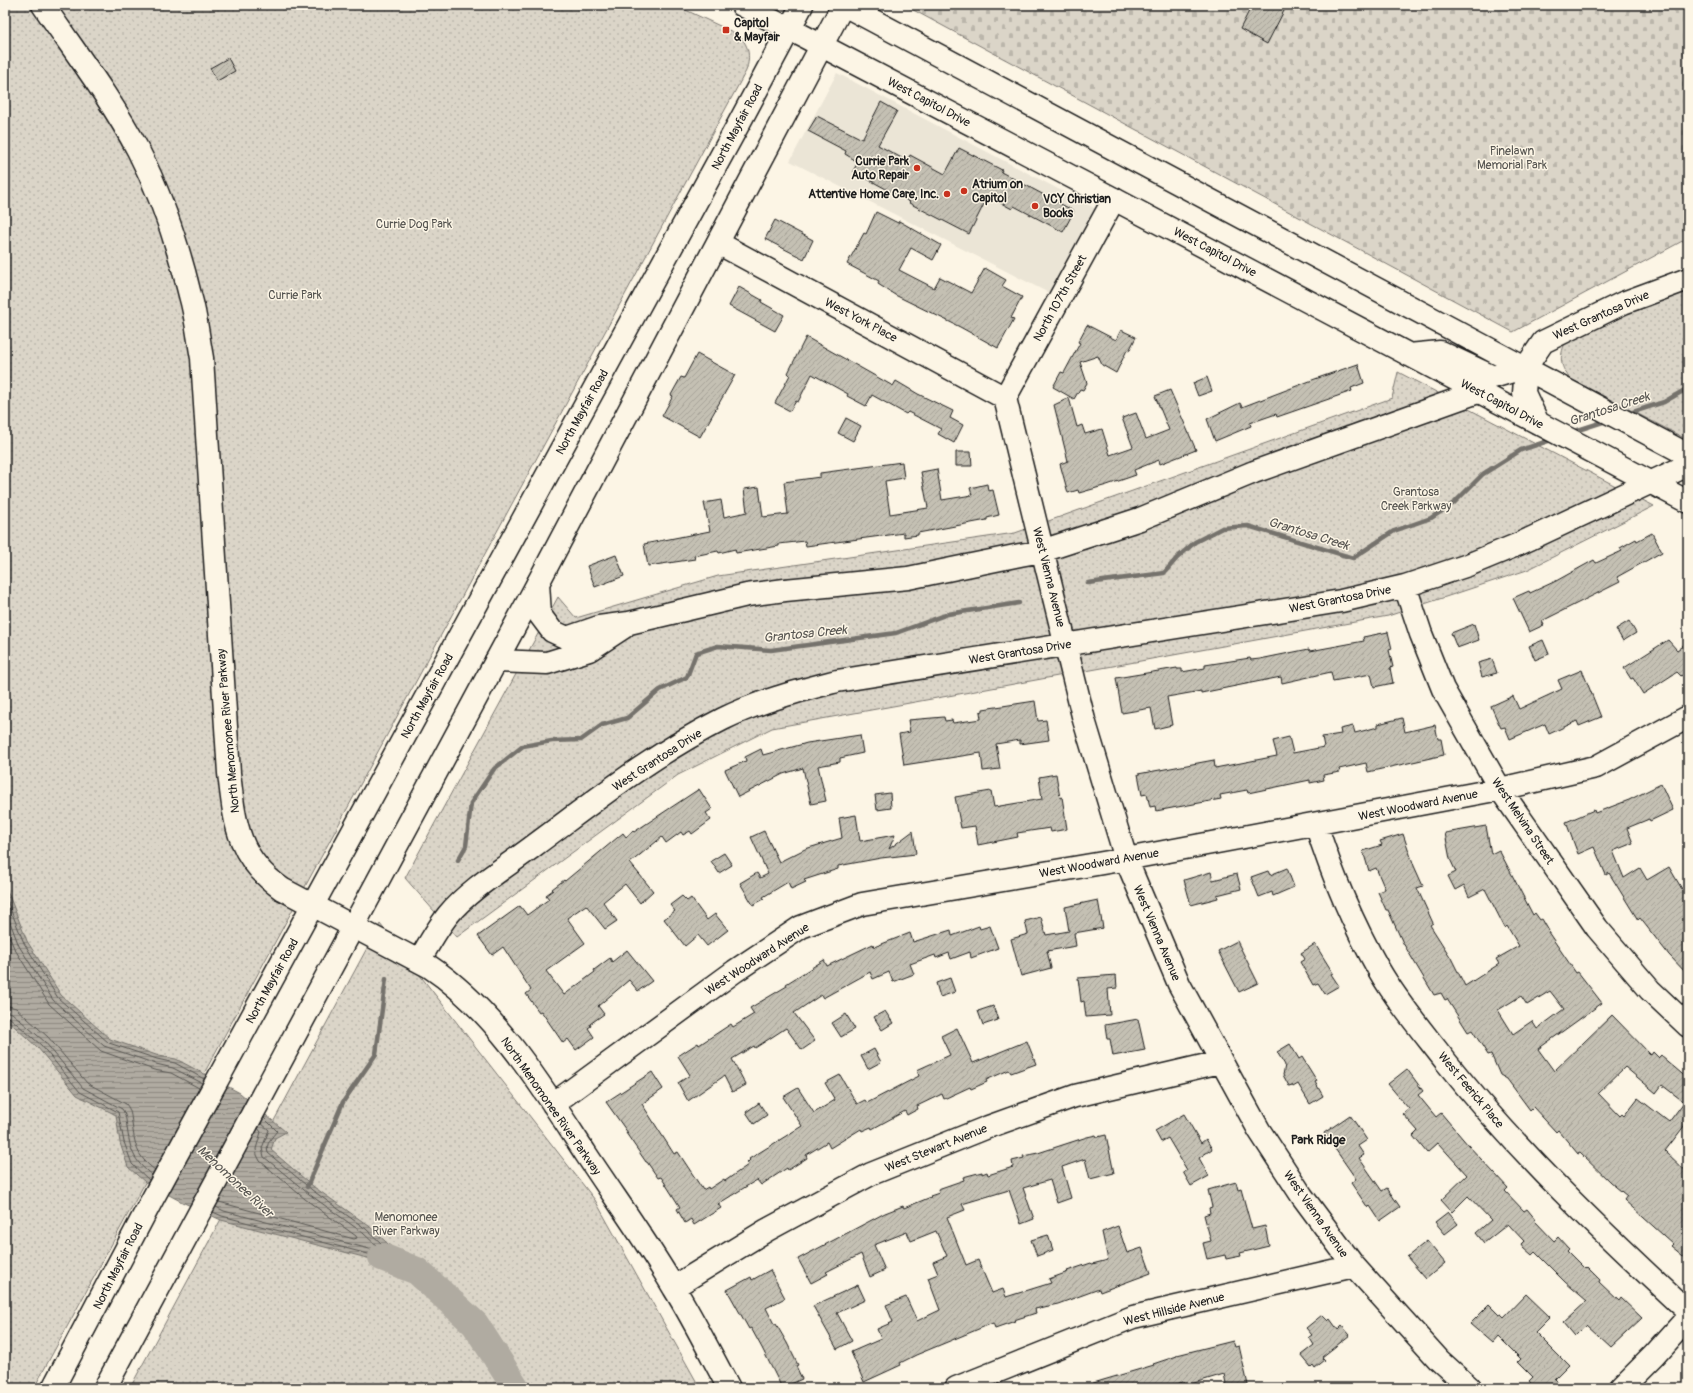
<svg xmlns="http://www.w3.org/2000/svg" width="1693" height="1393" viewBox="0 0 1693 1393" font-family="Pangolin,sans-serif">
<defs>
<pattern id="green-dots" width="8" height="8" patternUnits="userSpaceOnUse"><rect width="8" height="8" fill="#dbd5c8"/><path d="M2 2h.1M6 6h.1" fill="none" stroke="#bbb6ab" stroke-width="1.8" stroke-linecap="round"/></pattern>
<pattern id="cemetery-stones" width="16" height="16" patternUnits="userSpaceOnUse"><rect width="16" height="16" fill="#dbd5c8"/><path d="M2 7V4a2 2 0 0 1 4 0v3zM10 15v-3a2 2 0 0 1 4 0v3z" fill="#bbb6ab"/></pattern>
<pattern id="water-rules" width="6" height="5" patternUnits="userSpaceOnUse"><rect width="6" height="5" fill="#b0aba1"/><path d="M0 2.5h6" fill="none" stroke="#8e8a82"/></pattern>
<pattern id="building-hatch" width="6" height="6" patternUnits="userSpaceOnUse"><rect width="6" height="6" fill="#c4c0b3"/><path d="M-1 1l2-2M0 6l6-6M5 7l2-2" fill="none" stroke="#a8a499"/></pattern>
</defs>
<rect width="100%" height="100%" fill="#fcf5e5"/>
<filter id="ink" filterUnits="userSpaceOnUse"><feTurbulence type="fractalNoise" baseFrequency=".025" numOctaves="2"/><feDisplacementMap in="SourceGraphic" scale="8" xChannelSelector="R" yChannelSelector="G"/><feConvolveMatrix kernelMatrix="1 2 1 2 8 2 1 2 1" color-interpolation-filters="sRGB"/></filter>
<g filter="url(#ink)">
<path fill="#ebe5d6" d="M837,73L1096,209L1054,293L1047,292L790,161Z"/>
<path fill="url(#green-dots)" stroke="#7c7872" d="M5,5H675L737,34C749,44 751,56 746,71L34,1388H5Z
M1688,289V440L1571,379C1560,368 1559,357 1565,343L1617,316Z
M1398,372L1654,506L1527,570L1388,616L772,728L678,775L457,937L405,878L558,597L576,618L718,576L1015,533L1392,398Z
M380,924L595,1200L700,1388H130Z"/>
<path fill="url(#cemetery-stones)" stroke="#7c7872" d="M904,5H1688V238L1513,332Z"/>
<path fill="url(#water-rules)" stroke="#75726c" d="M5,885L27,941L61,995L110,1039L159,1056L176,1059L240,1093L286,1132L275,1138L271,1150L314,1187L369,1226L417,1271L221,1220L182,1202L145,1182L128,1167L120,1143L116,1115L77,1095L38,1048L5,1018Z"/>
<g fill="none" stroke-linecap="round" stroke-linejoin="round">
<path stroke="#575551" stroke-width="1" d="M5,896L24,943L58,998L109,1043L157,1059L175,1063L204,1079
M5,909L19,946L53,1000L104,1046L156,1064L173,1068L202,1083
M5,926L14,948L49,1004L101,1051L154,1070L171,1073L199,1088
M5,1005L16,1008L48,1037L87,1083L126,1104C131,1110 131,1116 132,1123C135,1145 136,1156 155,1170
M5,1011L12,1013L45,1042L83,1088L122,1109C126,1114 126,1121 127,1127C130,1149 133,1161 152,1175
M5,1016L9,1017L41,1045L80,1092L118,1112L124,1142L132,1164L149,1180
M219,1202L354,1239L357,1238L356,1236L305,1199L260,1161L257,1155L256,1149L261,1132L258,1128
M216,1207L224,1211L377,1251L379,1250V1248L363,1233L309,1194L264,1157L262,1148L269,1130L261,1123
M213,1212L222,1216L395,1261L397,1260V1258L366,1229L312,1190L268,1153C265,1144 272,1137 277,1131L264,1118"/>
<path stroke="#75726c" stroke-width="4.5" d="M1627,414L1664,402L1688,388
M1572,432L1609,420
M1088,583L1164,573L1177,558L1195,542L1222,528L1248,526L1353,558L1394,531L1431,518L1454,503L1483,474L1521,450L1554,439
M458,860L466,846L471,803L494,769L523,746L552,741L581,740L602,725L627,718L660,690L687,677L696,653L718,646L771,650L896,633L948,614L1019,603
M307,1187L343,1102L376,1054L386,979"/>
<path stroke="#b0aba1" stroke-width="28" d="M382,1257L417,1271L475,1324L516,1388"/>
</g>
<path fill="url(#building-hatch)" stroke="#1c1c1c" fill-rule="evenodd" d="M1252,5H1287L1267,44L1240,29Z
M228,58L235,71L217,81L210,68Z
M881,102L897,111L878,145L907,161L910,155L945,174L959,148L1002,170L1001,172L1074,211L1063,232L1014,206L1012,209L988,196L969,234L909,203L910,202L853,171L858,162L845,154L846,151L808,131L817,116L862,139Z
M876,212L898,223L899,221L941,245L933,260L911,248L899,270L934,288L940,277L971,293L985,268L1006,280L1002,286L1022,297L1011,318L1014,319L998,348L960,327L895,295L878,284L879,281L847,264L864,233L866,234Z
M775,220L813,240L804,259L765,239Z
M739,287L762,300L761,302L784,315L775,331L729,306Z
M1087,325L1116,340L1121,330L1136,337L1129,351L1127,350L1116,373L1102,365L1098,356L1080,362L1087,383L1083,390L1080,389L1074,399L1053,387L1061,372L1064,373L1080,343L1078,342Z
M806,337L893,386L896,381L918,394L953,411L950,418L963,425L954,443L938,434L941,429L908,412L906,414L872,395L866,406L847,396L848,394L812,374L798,402L796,401L790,411L775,403L790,375L788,373Z
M697,354L735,375L700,437L662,416L673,396L671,395L681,377L684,378Z
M1358,364L1364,383L1351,388L1352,391L1277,417L1276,414L1250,423L1251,426L1215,441L1207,419L1240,403L1242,407L1315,379Z
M1207,377L1212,391L1198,396L1193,383Z
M1170,390L1196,450L1160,464L1159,460L1134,470L1136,475L1107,485L1079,493L1078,490L1068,493L1060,464L1068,461L1054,405L1069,398L1077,427L1082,425L1085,434L1102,429L1110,455L1133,447L1122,418L1136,413L1146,439L1169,430L1155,396Z
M846,418L861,426L853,441L838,433Z
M956,452H971L972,466H956Z
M902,462L904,478L885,481L890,514L928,508L921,472L937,469L942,500L972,495L970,488L987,484L988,491L993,490L999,515L987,518V520L918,533V535L904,537V533L806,546L805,541L779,544V546L736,553L735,549L719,553L718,551L694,556L695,559L648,566L644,544L710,531L704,503L721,500L724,517L747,512L744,489L759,487L763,517L788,514L784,482L820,477V473Z
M1652,533L1662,552L1617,577L1620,582L1542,621L1544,625L1529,632L1513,598L1529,591L1530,593L1556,581L1594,560L1596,563L1622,551L1620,548L1636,539L1637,541Z
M616,555L624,576L595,587L587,566Z
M1629,621L1636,633L1623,641L1616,629Z
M1474,624L1479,640L1457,648L1451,633Z
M1388,632L1392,649L1389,650L1393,667L1390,668L1393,683L1374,687L1371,674L1333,681L1331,672L1282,683L1281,677L1201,693V691L1167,697L1172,725L1155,729L1151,708L1122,713L1116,678L1177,668V669H1182V672L1205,668V665L1250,658L1251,660L1260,659L1309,649L1310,651L1364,641L1363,637Z
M1543,640L1549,654L1535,660L1529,646Z
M1668,640L1677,650L1688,642V671L1681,676L1677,672L1643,694L1633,678L1631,679L1624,668Z
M1492,659L1497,673L1482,677L1478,663Z
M1582,670L1601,717L1579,726L1577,721L1549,734L1545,724L1510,739L1505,727L1501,728L1498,722L1491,706L1513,696L1519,709L1562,689L1558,680Z
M1035,701L1038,721L1046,720L1049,740L1020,744V740L996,744L1000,769L983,771L981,753L904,765L899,734L910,732L908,720L944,717L945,721L952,720L953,723L981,719L980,712L983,711V709Z
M1402,718L1405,732L1435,725L1438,739H1441L1444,755L1368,772L1366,763L1339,769L1340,772L1323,775L1324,780L1310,783V780L1248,793L1247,790L1220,795L1221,799L1156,811L1155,806L1150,807L1147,794L1142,795L1138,774L1214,760L1215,768L1277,756L1273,741L1289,737L1293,753L1324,747L1322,737L1341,734L1340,729L1353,726L1355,733L1378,727V724Z
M860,735L863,753L840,758V762L818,766L826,801L811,804L803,768L783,774L738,797L725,770L746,761L745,757L761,749L763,755L807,743Z
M1056,774L1060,798L1062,797L1067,829L1051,832L1050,828L1017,833L1018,837L978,845L975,826L961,828L955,797L991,791L994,807L1042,799L1039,777Z
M1661,784L1673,810L1650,821L1649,819L1627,828L1633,843L1613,851L1624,878L1640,868L1647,880L1669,867L1682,889L1688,886V975L1669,955L1640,918L1638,920L1609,873L1606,875L1594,847L1578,854L1566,822L1594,810L1595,813L1629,800Z
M699,789L712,809L706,813L711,820L692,834L690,831L683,835L681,832L666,843L662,837L630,863L653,891L640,903L625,884L603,902L617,921L605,929L586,905L567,918L585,943L546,971L564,995L595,972L594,970L610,958L612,962L627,950L652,981L638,991L629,980L598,1006L604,1014L590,1024L591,1026L588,1028L594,1037L576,1050L568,1039L563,1043L541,1011L539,1012L526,994L531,990L503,947L492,955L478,936L520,906L527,915L549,899L546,895L553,890L552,889L564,880L565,881L623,833L626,837L633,831L634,832Z
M890,793L891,808L877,810L875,795Z
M856,815L860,841L895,835L889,849L913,831L916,854L881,858L838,866V869L804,880L806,882L791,889L788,882L763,897L764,899L753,905L740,883L757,873L760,878L768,874L751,837L764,831L779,862L805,849L842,838L839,818Z
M1486,826L1491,854L1499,850L1533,915L1535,913L1540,920L1542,919L1549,931L1548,932L1576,973L1578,972L1602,1003L1538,1049L1554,1071L1612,1015L1651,1055L1653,1052L1659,1058L1661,1056L1688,1079V1121L1665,1151L1688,1173V1260L1671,1246L1673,1244L1624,1200L1627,1196L1610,1182L1580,1153L1578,1154L1558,1130L1556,1132L1533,1107L1530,1110L1507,1079L1500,1075L1491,1054L1488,1055L1472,1030L1468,1032L1447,999L1445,1000L1441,993L1434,995L1403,943L1388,910H1386L1378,892L1385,889L1376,868L1369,871L1363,851L1382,845L1380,841L1403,834L1414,866L1423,886L1417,888L1433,923L1430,925L1451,958L1465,986L1499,964L1496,959L1519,946L1507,926L1505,928L1485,889L1469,897L1464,885L1455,890L1448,876L1456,872L1450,859L1445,833ZM1550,991L1564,1009L1537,1029L1532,1021L1513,1034L1498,1010L1521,996L1527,1005ZM1625,1067L1656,1093L1662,1085L1684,1102L1669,1122L1638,1098L1624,1116L1622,1114L1620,1116L1598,1093Z
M724,853L732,865L719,873L711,861Z
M1287,868L1294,887L1273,896L1272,892L1259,897L1251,877L1268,871L1270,875Z
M1211,872L1213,880L1237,874L1241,889L1217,895L1218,898L1191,905L1184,880Z
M682,896L687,901L691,898L707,920L715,914L728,930L707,946L698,935L685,946L664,919L675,911L670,905Z
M1098,900L1103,928L1074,933L1076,946L1047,951L1051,968L1021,976L1011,939L1028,934L1025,921L1041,917L1046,935L1069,931L1065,907Z
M979,926L980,929L990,926L998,948L971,958L970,952L951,959L949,953L936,958L935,955L910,964L914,974L893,982L889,972L873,979L870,972L823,998L821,995L794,1013L815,1041L802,1050L786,1028L755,1048L754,1046L732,1059L746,1085L732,1092L724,1076L688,1101L678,1083L690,1075L678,1056L698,1043L699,1045L731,1024L733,1027L754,1014L750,1008L787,986L786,984L824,960L827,966L873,944L874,947L910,933L913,942L951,930L952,936Z
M1237,941L1258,983L1239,992L1218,951Z
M1315,944L1333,973L1331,974L1339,986L1325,994L1318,983L1313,985L1300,962L1305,959L1301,953Z
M1116,975L1117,988L1108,989L1110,1015L1086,1017L1084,1001L1081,1002L1078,978Z
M950,978L955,992L940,997L936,983Z
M993,1006L998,1020L983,1025L978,1011Z
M885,1011L893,1023L882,1030L874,1017Z
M846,1014L855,1029L841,1037L832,1023Z
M1138,1019L1145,1050L1113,1056L1110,1039H1107L1105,1025Z
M957,1028L973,1063L1027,1041L1036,1064L1011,1073L1009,1070L986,1080L987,1082L971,1089L970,1087L944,1099L942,1094L917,1106L918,1109L907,1115L905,1111L872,1129L871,1127L862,1131L861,1129L830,1148L827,1142L806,1155L807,1158L788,1170L787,1168L761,1185L757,1180L747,1186L718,1204L721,1208L694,1225L691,1219L685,1223L677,1209L680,1207L661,1177L658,1178L647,1162H646L626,1133H628L606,1102L652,1072L663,1089L642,1104L674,1154L678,1152L703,1190L708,1187L709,1189L724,1179L725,1181L748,1165L747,1163L750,1160L749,1159L802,1126L783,1097L798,1088L814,1113L835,1100L825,1083L840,1075L857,1104L865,1100L867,1103L919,1076L917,1070L950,1055L941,1036Z
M1290,1044L1299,1059L1302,1057L1317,1081L1315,1082L1323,1096L1310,1104L1298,1084L1293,1087L1292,1085L1289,1086L1283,1075L1285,1065L1277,1052Z
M874,1049L881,1062L868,1069L861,1056Z
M1407,1069L1423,1091L1418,1095L1436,1117L1441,1113L1468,1145L1508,1188L1505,1191L1524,1211L1527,1209L1536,1220L1535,1221L1554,1241L1558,1237L1569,1249L1567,1251L1585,1269L1587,1267L1600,1280L1599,1282L1619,1301L1621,1298L1642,1318L1611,1347L1586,1324L1574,1336L1563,1323L1587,1301L1565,1282L1535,1252L1532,1255L1523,1247L1521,1244L1524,1241L1508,1224L1484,1243L1476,1233L1491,1220L1468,1196L1452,1212L1441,1200L1467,1175L1438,1143L1427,1153L1413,1136L1418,1131L1403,1114L1409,1109L1388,1084Z
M759,1103L767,1115L754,1124L746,1112Z
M1184,1114L1201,1143L1206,1139L1212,1149L1199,1158L1209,1176L1191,1186L1183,1172L1187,1170L1168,1138L1161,1142L1155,1131Z
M1350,1115L1367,1140L1358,1146L1364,1155L1359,1158L1382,1191L1387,1188L1400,1207L1380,1221L1370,1206L1368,1208L1351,1183L1356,1179L1324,1133Z
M1096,1135L1097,1137L1106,1135L1114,1173L1090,1179L1085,1159L1062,1167L1071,1198L1057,1203L1050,1180L1023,1188L1034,1219L1021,1224L1009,1190L962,1204L965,1210L947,1217L966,1265L978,1260L992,1293L1003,1289L1006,1297L1051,1283L1049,1279L1068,1272L1067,1271L1091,1263L1092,1264L1108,1260L1102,1232L1118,1226L1127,1253L1142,1248L1151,1273L1100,1292L1099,1289L1058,1304L1035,1309L1036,1313L1014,1320L1015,1321L995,1328L993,1323L916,1355L900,1363L901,1365L864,1382L851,1352L881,1339L877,1329L893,1322L886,1305L906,1297L917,1321L940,1310L928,1278L938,1274L933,1262L947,1256L936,1231L911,1241L907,1232L874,1245L885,1270L870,1277L861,1254L826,1272L828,1274L811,1283L798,1259L885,1213L903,1206L904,1208L931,1197L930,1196L939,1193L938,1189L964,1180L963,1177L982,1172V1174L987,1172L988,1175L1013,1167L1012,1161L1024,1158L1023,1156L1038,1153L1087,1137Z
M1236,1182L1238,1190L1241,1189L1252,1229L1265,1226L1269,1246L1240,1253L1241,1256L1226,1259L1225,1255L1207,1259L1203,1243L1211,1241L1204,1215L1210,1213L1209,1208L1212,1207L1208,1190Z
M1448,1212L1458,1224L1445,1234L1435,1222Z
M1048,1235L1053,1250L1037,1256L1031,1240Z
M1427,1241L1445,1263L1426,1279L1407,1257Z
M770,1270L785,1298L766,1308L774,1324H776L787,1343L798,1365L796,1366L802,1379L782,1388L762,1348L751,1328L749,1329L727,1290L751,1277L752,1280Z
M858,1285L865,1300L837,1313L852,1341L837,1349L813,1306Z
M1526,1294L1550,1317L1535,1332L1568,1365L1554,1379L1563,1388H1535L1529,1381L1533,1377L1518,1362L1521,1359L1498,1336L1492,1343L1470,1324L1489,1305L1499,1315L1501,1314L1504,1317Z
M1322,1315L1328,1321L1330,1319L1338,1330L1342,1326L1350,1335L1322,1357L1325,1360L1315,1368L1313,1365L1311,1367L1301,1355L1314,1345L1309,1337L1312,1335L1306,1328Z
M1233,1341L1235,1347L1239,1346L1248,1385L1227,1388L1224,1374L1184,1386L1183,1382L1164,1388H1090V1384L1154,1365L1153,1364L1177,1356V1355Z"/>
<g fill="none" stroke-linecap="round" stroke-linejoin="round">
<g stroke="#1c1c1c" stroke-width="25">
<path id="minor" d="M43,5C75,52 111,99 138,150C161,195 178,245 190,295C196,315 198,337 202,358L229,773C235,824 237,857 282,889L430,967C496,1011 543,1088 586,1154C615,1198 647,1242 674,1288C694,1320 711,1355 729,1388
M718,243L1005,398
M1526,367L1543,342L1623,303L1688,279
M1005,398L1084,720L1126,859L1179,984L1259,1130L1302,1196L1354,1266L1439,1360L1470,1388
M1005,398L1114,199
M538,583L540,615L552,631L567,638L599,627L629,623L747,595L785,590L908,578L1020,555L1042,551L1140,519L1254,472L1478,392
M1405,586L1421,634L1443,689L1500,789L1597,928L1650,990L1688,1026
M496,661L547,663L589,650L624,627
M1316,824C1332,875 1353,924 1379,970C1398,1003 1424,1033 1447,1063C1520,1154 1603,1233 1688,1312
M419,961C428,945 437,929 448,915C469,889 509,865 535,845C596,800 655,753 723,719C759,701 799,691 837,681L1341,601L1405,586L1468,565L1519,544L1688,465
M553,1104L735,971L801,927L862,904L1126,859L1500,789L1596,767L1688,717
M674,1287L767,1230L871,1174L988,1127L1075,1096L1220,1062
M956,1388L1133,1317L1354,1266
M1621,1388L1654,1355L1688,1317"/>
</g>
<g stroke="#1c1c1c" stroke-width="25">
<path id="major" d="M742,5L805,37L1114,199L1688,502
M844,5L1688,455
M1409,355L1440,352L1493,377L1526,367
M1526,367L1524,393L1538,423
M53,1388L153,1198L738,125L802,5
M105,1388L538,583L843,5"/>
</g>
<use href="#minor" stroke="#fcf5e5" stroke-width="22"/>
<use href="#major" stroke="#fcf5e5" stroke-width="22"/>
</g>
</g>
<g fill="#c8321e" stroke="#fcf5e5" stroke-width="1.5">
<rect x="722" y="26" width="8" height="8" rx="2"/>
<circle cx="917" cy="168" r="4"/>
<circle cx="964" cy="191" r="4"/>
<circle cx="947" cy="194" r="4"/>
<circle cx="1035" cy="206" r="4"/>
</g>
<g text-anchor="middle" stroke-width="3" stroke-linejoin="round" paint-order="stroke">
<g font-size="12" font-weight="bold" fill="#1c1c1c" stroke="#fcf5e5" text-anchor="start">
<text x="734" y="27">Capitol<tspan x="734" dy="14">&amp; Mayfair</tspan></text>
<text x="909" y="165" text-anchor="end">Currie Park<tspan x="909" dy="14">Auto Repair</tspan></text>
<text x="972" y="188">Atrium on<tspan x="972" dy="14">Capitol</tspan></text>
<text x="939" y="198" text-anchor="end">Attentive Home Care, Inc.</text>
<text x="1043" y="203">VCY Christian<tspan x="1043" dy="14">Books</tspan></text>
</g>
<g font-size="12" fill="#1c1c1c" stroke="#fcf5e5">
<text transform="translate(929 102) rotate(28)" y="4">West Capitol Drive</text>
<text transform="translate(737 127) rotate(-62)" y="4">North Mayfair Road</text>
<text transform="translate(1215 252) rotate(28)" y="4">West Capitol Drive</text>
<text transform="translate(1060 298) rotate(-61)" y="4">North 107th Street</text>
<text transform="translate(1601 315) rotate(-24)" y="4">West Grantosa Drive</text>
<text transform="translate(861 320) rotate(28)" y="4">West York Place</text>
<text transform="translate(1502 404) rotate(28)" y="4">West Capitol Drive</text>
<text transform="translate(582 412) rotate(-61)" y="4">North Mayfair Road</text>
<text transform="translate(1049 577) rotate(76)" y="4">West Vienna Avenue</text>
<text transform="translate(1340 599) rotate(-11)" y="4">West Grantosa Drive</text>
<text transform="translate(1020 652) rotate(-9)" y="4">West Grantosa Drive</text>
<text transform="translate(427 696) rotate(-61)" y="4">North Mayfair Road</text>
<text transform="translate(228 731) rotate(-95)" y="4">North Menomonee River Parkway</text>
<text transform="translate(657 760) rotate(-33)" y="4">West Grantosa Drive</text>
<text transform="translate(1418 805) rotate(-11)" y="4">West Woodward Avenue</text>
<text transform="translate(1523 821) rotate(56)" y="4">West Melvina Street</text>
<text transform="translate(1099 863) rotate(-10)" y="4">West Woodward Avenue</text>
<text transform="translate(1157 933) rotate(67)" y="4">West Vienna Avenue</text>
<text transform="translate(757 959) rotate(-33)" y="4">West Woodward Avenue</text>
<text transform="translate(272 981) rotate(-61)" y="4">North Mayfair Road</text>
<text transform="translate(1471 1090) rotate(50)" y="4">West Feerick Place</text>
<text transform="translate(551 1106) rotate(55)" y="4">North Menomonee River Parkway</text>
<text transform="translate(936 1148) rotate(-22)" y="4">West Stewart Avenue</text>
<text transform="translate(1316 1214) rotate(55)" y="4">West Vienna Avenue</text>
<text transform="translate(118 1266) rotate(-63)" y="4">North Mayfair Road</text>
<text transform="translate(1174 1309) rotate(-14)" y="4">West Hillside Avenue</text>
</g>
<g font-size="12" fill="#555450" stroke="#fcf5e5">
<text x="1512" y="155">Pinelawn<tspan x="1512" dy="14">Memorial Park</tspan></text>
<text x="414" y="228">Currie Dog Park</text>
<text x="295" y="299">Currie Park</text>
<text x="1416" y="496">Grantosa<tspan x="1416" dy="14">Creek Parkway</tspan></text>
<text x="406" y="1221">Menomonee<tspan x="406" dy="14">River Parkway</tspan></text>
</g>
<g font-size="13" font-style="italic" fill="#575551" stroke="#fcf5e5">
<text transform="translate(1609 408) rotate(-18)" y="5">Grantosa Creek</text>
<text transform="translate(1309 533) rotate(17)" y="5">Grantosa Creek</text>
<text transform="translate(805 633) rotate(-6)" y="5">Grantosa Creek</text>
<text transform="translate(236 1181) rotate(43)" y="5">Menomonee River</text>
</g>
<g font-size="13" font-weight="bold" fill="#1c1c1c" stroke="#fcf5e5">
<text x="1318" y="1144">Park Ridge</text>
</g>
</g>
<rect width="1693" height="1393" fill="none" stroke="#fcf5e5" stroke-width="20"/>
<rect x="10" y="10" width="1673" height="1373" fill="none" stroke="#1c1c1c" stroke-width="1.5" filter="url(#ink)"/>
</svg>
